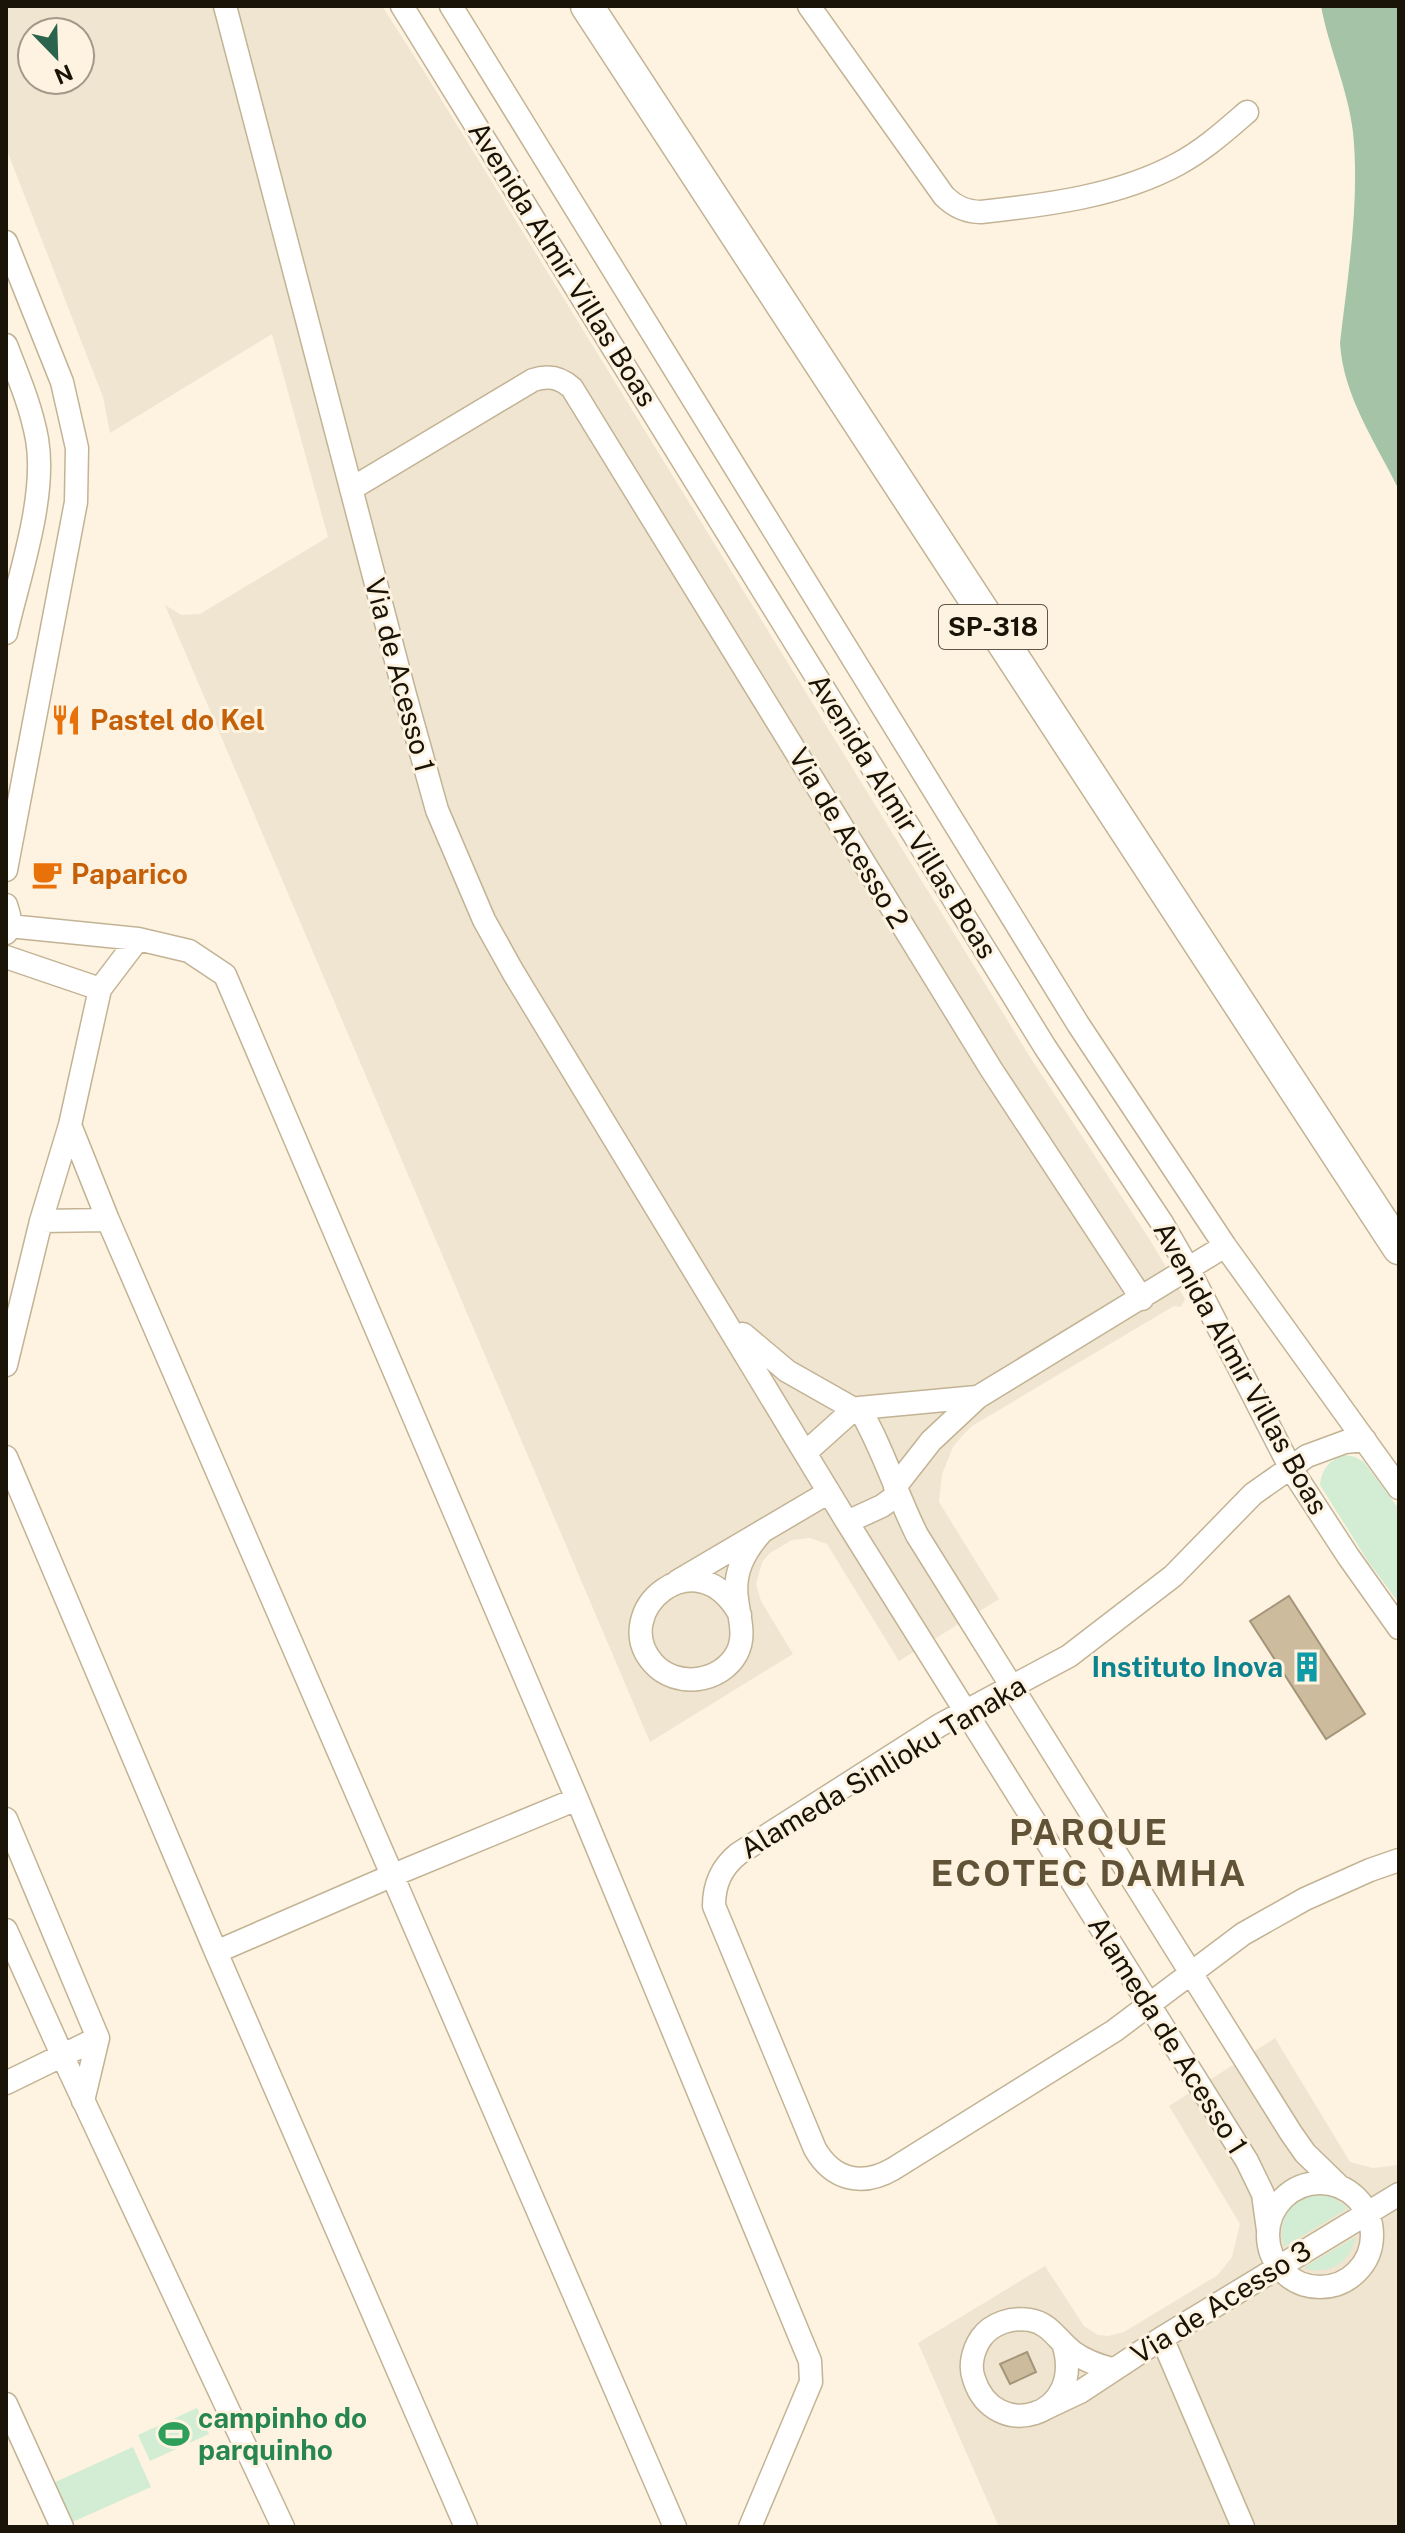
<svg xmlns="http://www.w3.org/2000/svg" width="1405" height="2533" viewBox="0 0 1405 2533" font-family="'Public Sans',sans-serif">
<rect width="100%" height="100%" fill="#fdf3e0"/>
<path fill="#efe5d0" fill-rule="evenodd" d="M6,6H382L425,73L1030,1057L1150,1240L1185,1299L1181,1307L1174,1306L972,1426L962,1436L953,1447L942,1474L939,1502L999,1599L899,1661L827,1544L810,1538L792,1540L770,1553L762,1562L756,1584L761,1601L793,1654L650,1742L165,605L181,615L200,614L328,537L272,334L110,433L103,397L6,148ZM32,32H80V80H32Z
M1275,2038L1350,2162L1373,2168L1399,2165V2527H999L918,2343L1045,2266L1084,2326L1098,2335L1108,2336L1124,2332L1218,2275L1232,2257L1240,2224L1169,2106Z"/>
<path fill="#d2edd4" d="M1345,1455L1355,1457L1364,1462L1399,1509V1603L1369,1563L1320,1485C1322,1469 1329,1460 1345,1455Z
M1320,2195L1331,2196L1348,2208L1284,2247C1276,2219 1291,2198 1320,2195Z
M1356,2237C1349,2263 1329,2276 1303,2268Z
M197,2408L209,2434L150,2461L138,2435Z
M133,2447L151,2487L70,2523L53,2483Z"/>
<path fill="#a5c3a7" d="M1321,6H1399V490C1376,443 1343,396 1340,343C1348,274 1360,201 1353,132C1348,89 1329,49 1321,6Z"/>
<path fill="#ccbb9d" stroke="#a59578" stroke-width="2" d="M1289,1596L1365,1714L1326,1739L1250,1621Z
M1027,2352L1036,2372L1010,2384L1000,2364Z"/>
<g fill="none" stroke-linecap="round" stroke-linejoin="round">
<g stroke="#c3b394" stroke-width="25">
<path id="minor" d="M225,6L405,695L437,810L484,920L513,972L805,1453
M402,6L1045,1047L1162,1223L1189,1270L1290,1467L1348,1556L1399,1628
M451,6L1078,1024L1225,1246L1399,1488
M809,6L944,196C955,207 966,212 981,212C1047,205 1119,196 1178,164C1204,150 1225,131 1247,112
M6,242L62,382L77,448L76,502L6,870
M6,345C18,376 31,406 37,439C47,497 19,576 6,633
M351,489L533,380C548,375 560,377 572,388L991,1069L1142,1299
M6,905L9,915L6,933
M9,926L138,939L189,951L225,975L577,1799L810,2361L811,2382L750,2527
M6,957L100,989
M70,1125L108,1220L675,2527
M41,1221L108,1220
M743,1334L787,1371L854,1409
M6,1365L41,1221L70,1125L100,989L138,939
M859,1408L977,1397
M1365,1440L1345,1442L1307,1456L1253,1494L1173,1576L1069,1656L940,1725L738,1854C721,1868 714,1884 714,1906L815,2149C833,2180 862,2187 893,2169L1114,2031L1243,1934L1305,1899L1370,1870L1399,1860
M6,1457L216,1952L466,2527
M895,1487L931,1441L978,1397L1225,1246
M897,1495L882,1506L847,1522L805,1453L854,1409L859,1408C883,1448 896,1493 917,1535L1291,2133L1305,2153L1340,2187
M847,1522L1247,2161L1263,2194L1268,2230
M678,1581L829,1492
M740,1615C697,1535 608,1612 653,1663C676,1689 721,1683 737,1653C746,1635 739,1618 737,1599C733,1573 744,1552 761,1533
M6,1819L98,2038L83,2101
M6,1930L63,2057L283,2527
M216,1952L391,1876L577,1799
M6,2083L98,2038
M1268 2235a52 52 0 1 1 104 0a52 52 0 1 1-104 0Z
M1162,2338L1243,2527
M1063,2343C1087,2418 994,2443 974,2379C969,2366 973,2350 981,2338C992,2323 1012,2317 1030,2320C1050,2323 1058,2341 1073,2352C1085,2361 1098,2365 1112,2369
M6,2404L62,2527
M1044,2409L1080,2392L1162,2338L1399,2194"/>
</g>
<g stroke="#c3b394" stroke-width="35">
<path id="highway" d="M587,6L1399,1248"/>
</g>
<use href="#minor" stroke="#fff" stroke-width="22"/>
<use href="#highway" stroke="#fff" stroke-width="32"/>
</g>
<defs>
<g id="restaurant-bare" transform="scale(2.4)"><path d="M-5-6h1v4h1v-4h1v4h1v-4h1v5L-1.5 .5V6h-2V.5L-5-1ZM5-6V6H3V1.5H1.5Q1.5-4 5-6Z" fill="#e8710a" stroke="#fdf3e0" stroke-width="2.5" paint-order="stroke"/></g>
<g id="cafe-bare" transform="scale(2.4)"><path d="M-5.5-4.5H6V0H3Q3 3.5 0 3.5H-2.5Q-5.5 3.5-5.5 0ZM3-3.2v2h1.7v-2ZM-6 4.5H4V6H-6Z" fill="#e8710a" stroke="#fdf3e0" stroke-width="2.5" paint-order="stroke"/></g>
<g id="building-bare" transform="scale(2.4)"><path d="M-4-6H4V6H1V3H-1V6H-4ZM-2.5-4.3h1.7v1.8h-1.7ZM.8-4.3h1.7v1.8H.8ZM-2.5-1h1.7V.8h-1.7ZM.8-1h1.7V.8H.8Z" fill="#0f9aa8" stroke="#fdf3e0" stroke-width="2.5" paint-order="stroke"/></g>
<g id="stadium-bare" transform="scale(2.4)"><path d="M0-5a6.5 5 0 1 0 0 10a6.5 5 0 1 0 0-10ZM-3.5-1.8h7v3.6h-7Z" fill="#2e9e5b" stroke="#fdf3e0" stroke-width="2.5" paint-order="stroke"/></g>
</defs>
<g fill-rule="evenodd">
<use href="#restaurant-bare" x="66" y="720"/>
<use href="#cafe-bare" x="47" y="874"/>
<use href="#building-bare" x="1307" y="1667"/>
<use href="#stadium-bare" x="174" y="2434"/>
</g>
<g text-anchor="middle" stroke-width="6" stroke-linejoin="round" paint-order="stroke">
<rect fill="#fdf3e0" stroke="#5d5649" stroke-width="2" x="939" y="605" width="108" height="44" rx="6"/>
<g font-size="26" font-weight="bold" fill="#191308">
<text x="993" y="636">SP-318</text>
</g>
<g font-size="28" fill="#191308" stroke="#fdf3e0">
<text transform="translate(563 264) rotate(58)" y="10">Avenida Almir Villas Boas</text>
<text transform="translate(400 675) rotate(75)" y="10">Via de Acesso 1</text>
<text transform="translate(903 816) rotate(58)" y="10">Avenida Almir Villas Boas</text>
<text transform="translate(849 838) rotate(59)" y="10">Via de Acesso 2</text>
<text transform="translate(1241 1368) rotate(61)" y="10">Avenida Almir Villas Boas</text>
<text transform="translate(883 1767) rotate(-31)" y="10">Alameda Sinlioku Tanaka</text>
<text transform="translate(1168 2035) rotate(58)" y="10">Alameda de Acesso 1</text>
<text transform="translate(1221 2302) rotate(-32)" y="10">Via de Acesso 3</text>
</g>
<g font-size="28" font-weight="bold" fill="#c56008" stroke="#fdf3e0" text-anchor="start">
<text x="90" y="730">Pastel do Kel</text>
<text x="71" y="884">Paparico</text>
</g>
<g font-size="28" font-weight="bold" fill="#0d838f" stroke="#fdf3e0" text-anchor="end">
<text x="1283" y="1677">Instituto Inova</text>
</g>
<g font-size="28" font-weight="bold" fill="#27864d" stroke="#fdf3e0" text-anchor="start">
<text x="198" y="2428">campinho do<tspan x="198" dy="32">parquinho</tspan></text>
</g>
<g font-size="36" font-weight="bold" letter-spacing="2" fill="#615338" stroke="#fdf3e0">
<text x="1089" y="1845">PARQUE<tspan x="1089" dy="41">ECOTEC DAMHA</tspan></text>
</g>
</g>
<rect width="1405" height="2533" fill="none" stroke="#191308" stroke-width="16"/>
<g transform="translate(56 56) rotate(157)"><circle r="38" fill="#fdf3e0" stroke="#a2998a" stroke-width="2"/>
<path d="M0-6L14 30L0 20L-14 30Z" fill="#2a644d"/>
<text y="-12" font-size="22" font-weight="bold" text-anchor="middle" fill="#191308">N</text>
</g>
</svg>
